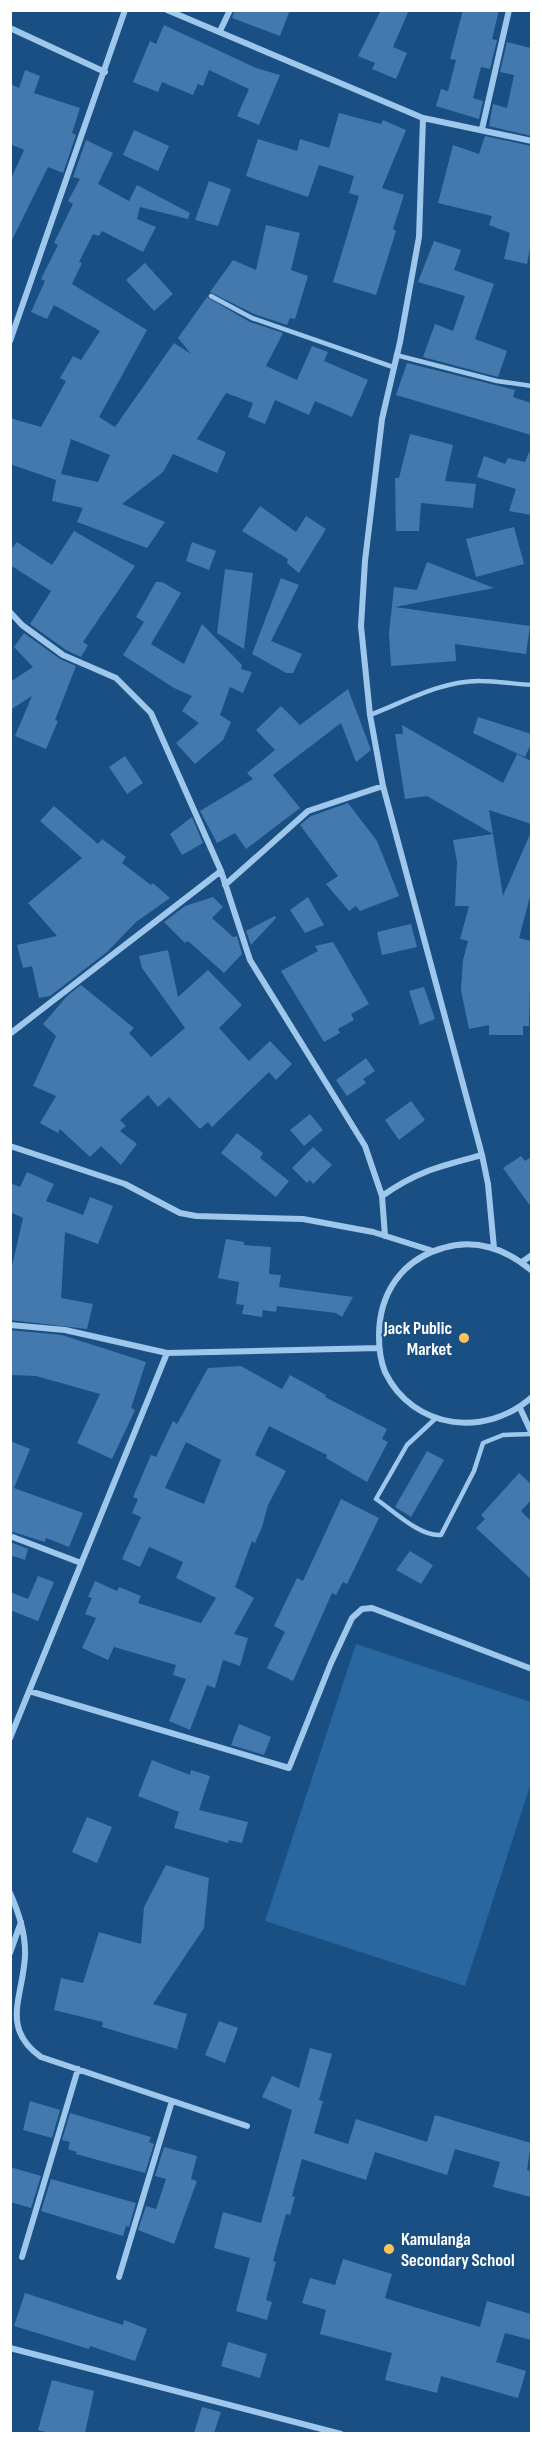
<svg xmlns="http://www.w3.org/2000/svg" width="542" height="2444" viewBox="0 0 542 2444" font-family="'Sofia Sans Condensed',sans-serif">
<rect width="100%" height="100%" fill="#1a4f83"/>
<path fill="#2967a0" d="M356,1644L531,1702V1783L465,1986L265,1921Z"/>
<path fill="#4379ac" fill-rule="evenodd" d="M235,10H290L280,36L232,18Z
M381,10H409L393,47L407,53L396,79L372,69L375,63L358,56Z
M463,10H499L492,39L497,40L490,69L481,67L473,98L483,101L479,119L436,106L441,89L448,91L456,60L450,59Z
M164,25L256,68L280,75L259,125L237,116L249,89L209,70L203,86L198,84L193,95L162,82L158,92L133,82L150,41L156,44Z
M507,42L531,48V136L489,126L493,104L507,108L514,75L500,72Z
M25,70L40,76L34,93L80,108L72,133L76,135L63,173L48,167L10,244V181L24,150L10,144V84L19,88Z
M339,113L381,124L383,120L406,130L382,188L404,195L393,229L396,231L376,295L333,282L359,196L349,193L354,176L319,165L308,197L246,176L258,139L297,151L300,139L329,148Z
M134,130L169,146L158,171L123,155Z
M485,136L531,146V244L527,264L504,259L510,233L489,225L492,216L438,203L453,145L479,154Z
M86,140L113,153L98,184L129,201L137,185L190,213L188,219L140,207L137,219L156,227L143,252L102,231L99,236L93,234L79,262L82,263L72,284L147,330L99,417L115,427L174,343L191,354L178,338L207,297L250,322L283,333L266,366L297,380L312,346L328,352L324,361L368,380L352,417L315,401L309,415L275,400L265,424L248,417L253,403L226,393L197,439L226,452L217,473L173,454L163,472L122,504L165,522L147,548L77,522L83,508L52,501L56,480L10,464V418L41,427L66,381L60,378L73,356L81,360L100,331L54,305L47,319L31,312L45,281L41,279L58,245L54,243L73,204L68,201L80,179L73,177ZM71,439L110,455L98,482L61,474Z
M209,181L231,189L218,226L195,220Z
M266,225L300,233L291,270L308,276L295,319L290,318L287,325L254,314L210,292L233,260L256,270Z
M434,241L461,250L454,270L494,284L475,339L507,351L498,377L423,357L435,324L453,331L465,296L418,282Z
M145,263L173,294L154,311L126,280Z
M407,363L515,390L513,397L531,403V435L396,395Z
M410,434L453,445L445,481L476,484L473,508L421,503L419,531H396L395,478H399Z
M529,452L531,453V515L509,511L516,489L477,477L484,456L505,464L508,458L525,462Z
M260,506L296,532L306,516L326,529L299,573L287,563L288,559L242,531Z
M514,527L524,564L476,577L466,539Z
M74,531L135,566L83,642L88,645L81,657L66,650L30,624L51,591L10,565V551L17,542L52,565Z
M192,542L216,551L209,570L186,561Z
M427,562L494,588L395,607L530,626L526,654L455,644L456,661L391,666L389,633L394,587L417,590Z
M225,569L253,573L244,649L217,633Z
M281,578L299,585L271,641L302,654L293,673H286L252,654Z
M156,582H162L181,593L151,644L184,664L202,624L242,665L241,669L252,672L243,693L230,687L220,715L231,722L223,740L195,764L176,743L199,723L182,711L192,696L174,688L123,655L144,622L136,617Z
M24,633L60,659L76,666L55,720L58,721L46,749L15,736L32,696L10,710V682L33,667L14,647Z
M348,689L371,750L356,762L341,723L273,775L300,808L246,849L235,833L217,843L200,811L253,779L247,773L275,750L256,730L281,706L300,725Z
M478,717L531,734V744L525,757L473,733Z
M402,725L503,783L517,754L531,761V824L489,810L493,834L427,796L405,799L395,734H403Z
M125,756L143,783L127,794L109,767Z
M348,803L377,841L399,896L360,911L356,906L349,911L326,884L338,876L300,825L311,816Z
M54,806L98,844L102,839L126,857L122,863L151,885L153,883L170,898L136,922L107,952L50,996L39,998L32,966L23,968L17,945L57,936L28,903L82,858L40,821Z
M192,817L203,843L182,855L170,834Z
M531,832V893L519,938L531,941L529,1026H523V1035H489V1025L469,1029L461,990L463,960L468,941L460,939L469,906H455L457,862L453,840L493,834L503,896Z
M213,897L223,907L212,918L233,937L237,936L242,954L224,973L188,941L185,943L164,922L185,906Z
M308,897L324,925L305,933L290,910Z
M275,916L276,918L251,945L246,931Z
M411,924L417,947L382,955L377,932Z
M333,942L369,1004L351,1014L354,1020L338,1029L340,1033L324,1042L281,971L318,951L315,946Z
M168,950L178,997L208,970L242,1005L219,1028L249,1061L270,1041L292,1064L276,1080L269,1072L212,1127L208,1122L200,1129L169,1097L158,1107L148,1095L120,1120L126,1126L120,1131L137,1144L121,1165L101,1146L90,1157L60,1129L58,1133L40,1123L56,1096L33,1086L56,1036L43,1024L68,995L81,985L134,1028L129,1033L151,1057L185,1028L142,968L139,956Z
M424,987L435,1019L420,1025L409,991Z
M366,1058L375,1071L363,1079L366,1083L347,1096L336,1080Z
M411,1101L425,1120L399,1140L385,1120Z
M310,1114L323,1130L304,1146L290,1130Z
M237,1133L263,1153L260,1158L289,1181L276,1197L221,1153Z
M313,1147L332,1165L313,1184L310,1180L307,1183L292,1168Z
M521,1156L525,1161L531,1157V1207L503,1168Z
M27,1172L54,1184L46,1201L83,1215L90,1197L113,1206L98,1244L65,1232L61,1298L93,1304L87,1329L10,1320V1275L23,1218L10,1212V1183L20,1187Z
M226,1239L244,1242V1245L271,1247L269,1274L281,1275L279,1287L353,1297L342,1317L336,1313L277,1306L276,1312L263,1310L262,1317L242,1314L244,1305L236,1304L239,1282L218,1278Z
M10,1330L62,1335L146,1362L131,1408L135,1410L112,1459L77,1443L100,1394L36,1376L11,1375Z
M241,1366L282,1389L290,1375L326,1395L325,1397L387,1429L382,1439L388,1442L367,1482L326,1458L327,1455L269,1426L255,1455L286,1471L268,1505L262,1527L255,1543L252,1541L235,1587L254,1598L234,1634L248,1638L240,1666L223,1660L215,1688L207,1685L190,1730L169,1721L186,1679L173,1675L176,1665L114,1647L108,1660L82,1648L96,1618L85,1614L92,1598L88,1597L95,1581L117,1591L119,1587L141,1596L138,1603L201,1623L216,1598L176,1578L183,1562L149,1547L140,1567L122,1559L141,1517L132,1513L138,1499L133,1497L151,1455L156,1457L173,1421L177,1424L208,1368ZM186,1442L221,1460L204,1504L165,1488Z
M10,1441L30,1449L14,1488L83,1513L69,1547L46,1538L45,1542L10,1531Z
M427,1451L444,1460L411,1517L395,1507Z
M519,1473L531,1484V1500L521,1511L531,1521V1579L476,1528L485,1519L481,1515Z
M341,1499L379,1518L347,1584L343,1582L336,1595L332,1593L293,1681L267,1668L285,1632L274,1626L297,1578L303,1581Z
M10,1542L28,1549L25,1560L10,1555Z
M410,1551L433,1565L421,1584L396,1570Z
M38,1576L54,1582L38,1621L10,1610V1592L28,1599Z
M239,1724L271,1737L264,1755L231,1745Z
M152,1760L190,1775L191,1770L210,1776L199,1810L248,1822L242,1843L229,1840L228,1843L174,1828L179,1812L138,1796Z
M87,1817L112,1827L97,1863L72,1852Z
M166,1865L209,1878L204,1928L153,2004L187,2014L177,2049L102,2027L103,2022L54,2010L61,1978L83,1983L99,1932L141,1944L144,1907Z
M219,2021L238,2028L225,2063L205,2055Z
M310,2048L332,2054L319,2100L323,2101L314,2133L348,2144L356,2119L427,2142L435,2115L531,2143L527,2170L531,2171V2197L493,2187L500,2162L455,2149L447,2175L375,2152L366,2180L302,2159L292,2196L295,2197L290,2215L286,2214L273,2261L276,2262L266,2300L272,2302L267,2320L236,2311L250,2258L214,2248L223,2212L261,2223L292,2110L262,2097L272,2076L299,2088Z
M30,2101L60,2110L52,2138L23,2130Z
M70,2113L151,2137L149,2142L154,2144L145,2173L76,2154L77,2152L68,2149L70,2142L62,2140Z
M164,2147L197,2156L191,2179L197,2181L174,2244L138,2230L146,2206L156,2209L166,2179L155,2176Z
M10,2167L41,2176L31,2208L10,2202Z
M51,2179L136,2203L129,2227L126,2226L123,2236L41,2211Z
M343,2259L392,2274L385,2298L480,2327L487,2301L531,2314V2340L505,2333L496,2362L526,2371L518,2398L441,2376L437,2393L385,2380L392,2353L320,2334L326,2310L302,2303L310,2278L335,2285Z
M25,2293L123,2325L124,2320L147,2329L135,2361L90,2346L89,2349L14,2326Z
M228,2342L267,2354L260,2378L221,2366Z
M52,2380L94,2391L85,2433H50L38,2430Z
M202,2407L221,2412L214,2433H194Z"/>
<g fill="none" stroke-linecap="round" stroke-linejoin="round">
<path stroke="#9fc7eb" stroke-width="4.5" d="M211,296L252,318L393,367
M396,355L497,381L532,386
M370,715C404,702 443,680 481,681C497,681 515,684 532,685
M436,1418L407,1445L376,1499C394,1511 420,1537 441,1535L474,1471L483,1443L503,1435L532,1434"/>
<path stroke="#9fc7eb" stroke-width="6" d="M167,10L423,118L532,141
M10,28L105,72
M220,31L230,10
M423,118L419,237L400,342L382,419L365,561L361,626L370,715L383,786L482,1155L488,1184L494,1248
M482,129L509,10
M10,341L125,10
M10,612L22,625L63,655L116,678L151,713L221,871L250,960L365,1146L382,1196L385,1236
M225,885L308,811L383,786
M11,1033L221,871
M10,1146L125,1184L180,1213L196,1216L303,1219L373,1232L433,1251
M382,1196C417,1171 441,1166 482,1155
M522,1262L532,1255
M532,1271C507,1249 475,1238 443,1248C401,1260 379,1294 379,1336C379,1349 380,1360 385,1372C413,1430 486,1438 532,1397
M10,1325L65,1330L167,1353
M520,1408L532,1434
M10,1536L81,1563
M29,1691L289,1768L331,1663L352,1618L362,1609L372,1608L532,1669
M10,1738L167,1353L379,1348
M10,1893C19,1913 26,1934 25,1956C23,1997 0,2028 41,2057L247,2126
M10,1953L21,1922
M22,2257L78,2069
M119,2277L172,2101
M10,2348L341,2434"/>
</g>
<g fill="#fdc35b" stroke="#1a4f83" stroke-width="2">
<circle cx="464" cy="1338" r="6"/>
<circle cx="389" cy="2249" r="6"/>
</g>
<g text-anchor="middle" stroke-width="4.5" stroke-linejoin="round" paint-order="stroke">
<g font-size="18" font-weight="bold" fill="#fff" stroke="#1a4f83" text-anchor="end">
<text x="452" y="1334">Jack Public<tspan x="452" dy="21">Market</tspan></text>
<text x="401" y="2245" text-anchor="start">Kamulanga<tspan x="401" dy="21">Secondary School</tspan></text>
</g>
</g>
<rect width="542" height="2444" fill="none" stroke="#ffffff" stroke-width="24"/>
</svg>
